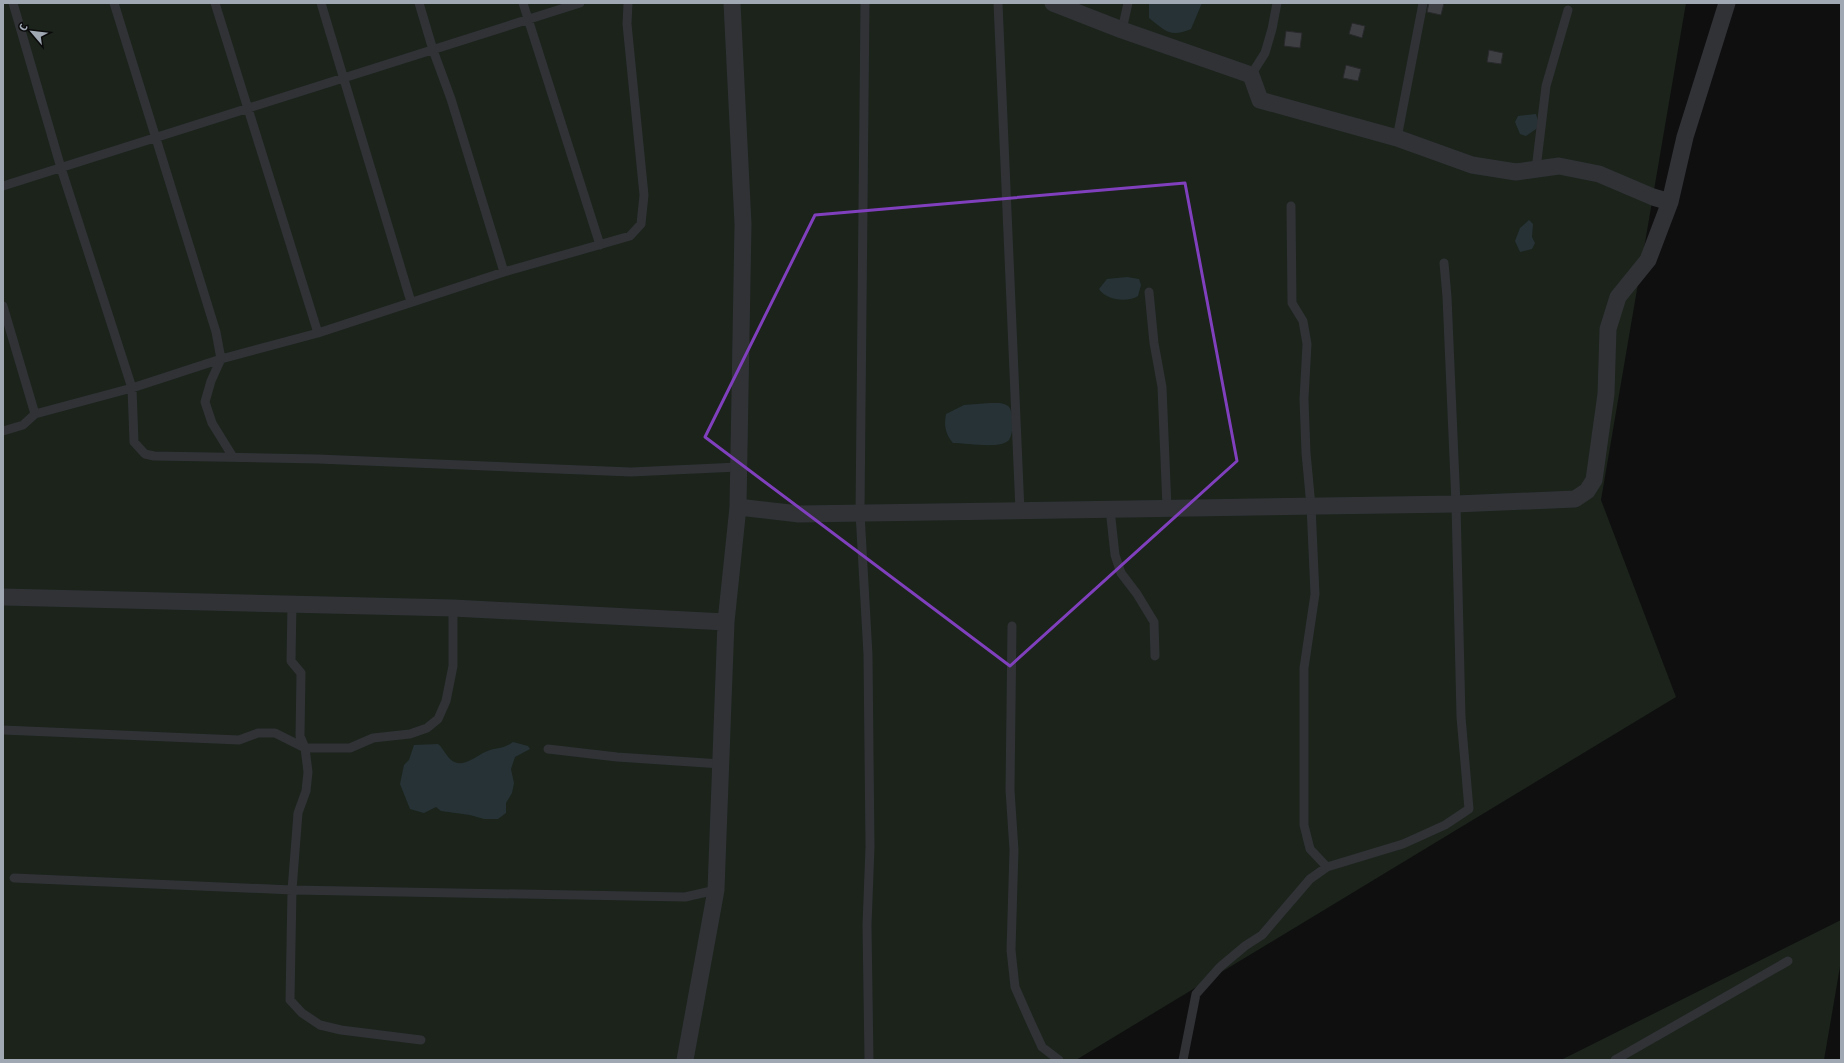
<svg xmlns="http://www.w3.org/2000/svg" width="1844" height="1063" viewBox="0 0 1844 1063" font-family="'Fira Sans Condensed',sans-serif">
<rect width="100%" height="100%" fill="#0f0f10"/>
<path fill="#1b231b" d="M3,3H1686L1601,500L1676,697L1076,1060H3Z
M1841,920V961L1824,1060H1561Z"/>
<path fill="#273236" d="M1149,3H1202L1191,29C1170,38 1166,31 1149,18Z
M1536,114L1539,124L1536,129L1526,136L1520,134L1515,122L1518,116Z
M1529,220L1533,224L1532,237L1535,243L1532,249L1520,252L1515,241L1520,228Z
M1127,277L1139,279L1141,285L1138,296C1127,303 1106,300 1099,289L1107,279Z
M990,403C995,403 1003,402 1008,406C1014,410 1014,436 1008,441C998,449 966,443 953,443C945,434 944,425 946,414L964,405Z
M513,742L528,746L530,749L515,757L511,769L514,783L512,793L506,803V813L498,819H484L470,815L441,811L436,807L424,813L410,809L400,784L404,765L409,760L414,745L438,744C443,748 445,754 450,759C463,771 477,754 490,750C499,748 505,748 513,742Z"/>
<path fill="#3e3f43" stroke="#29292c" d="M1429,3H1444L1441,15L1427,12Z
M1352,23L1365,26L1362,38L1349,34Z
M1286,31L1302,33L1300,48L1284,46Z
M1489,50L1503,53L1501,64L1487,62Z
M1346,65L1361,69L1358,81L1343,78Z"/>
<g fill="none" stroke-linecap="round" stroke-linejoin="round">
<path stroke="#303236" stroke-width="9" d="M13,3L61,168L132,388L134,442L145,454L154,456L318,459L631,472L738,467
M114,3L216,332L221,359L211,381L205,402L212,423L233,457
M215,3L318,333
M321,3L411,302
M419,3L433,50L451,99L504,272
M523,3L600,245
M865,3L860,513L868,655L870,847L867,925L869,1060
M998,3L1020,511
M1122,30L1128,3
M1251,75L1265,53L1272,29L1277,3
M1397,138L1423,3
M1536,169L1546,86L1568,10
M3,186L580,3
M1291,206L1292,303L1303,321L1307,344L1304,399L1306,453L1311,506L1315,594L1304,668V825L1310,849L1327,867
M1149,292L1154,343L1162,387L1167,508
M3,306L35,414
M3,431L23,425L35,414L132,388L221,359L318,333L504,272L630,236L641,224L644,195L627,24L628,3
M1110,509L1115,555L1121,573L1137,594L1154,622L1155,656
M292,604L291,661L301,673L300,736L305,748L308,772L306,791L298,813L292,890L290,1000L302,1013L320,1025L341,1030L421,1040
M1012,626L1010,790L1014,850L1011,950L1015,987L1030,1021L1042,1047L1059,1060
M3,730L239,740L258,733H275L305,748H350L373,738L410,734L427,728L438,719L446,701L453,666V608
M548,749L617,757L721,764
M14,878L292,890L685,897L716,890
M1183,1060L1196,994L1220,967L1245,946L1262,935L1310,879L1327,867L1403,844L1445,825L1469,809L1461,717L1456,504L1447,297L1444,263
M1615,1060L1788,961"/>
<path stroke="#303236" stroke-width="17" d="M1053,3L1122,30L1251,75L1260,100L1397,138L1472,165L1516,172L1559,166L1599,174L1653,197L1670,202
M738,507L799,514L1456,504L1575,499L1587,491L1594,480L1606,394L1608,329L1618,297L1648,260L1670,202L1685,137L1727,3
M3,597L453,608L726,622
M685,1060L716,890L726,622L738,507L743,224L732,3"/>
</g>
<path fill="none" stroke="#803fbd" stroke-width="3" stroke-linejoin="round" d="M1185,183L1237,461L1010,666L705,437L815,215Z"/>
<rect width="1844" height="1063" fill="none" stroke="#9fa8b3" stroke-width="8"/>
<g transform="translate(32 32) rotate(298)" stroke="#0a0a0b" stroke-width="3" paint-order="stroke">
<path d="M0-3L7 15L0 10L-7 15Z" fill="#9fa8b3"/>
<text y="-6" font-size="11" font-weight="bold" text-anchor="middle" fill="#9fa8b3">С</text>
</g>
</svg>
